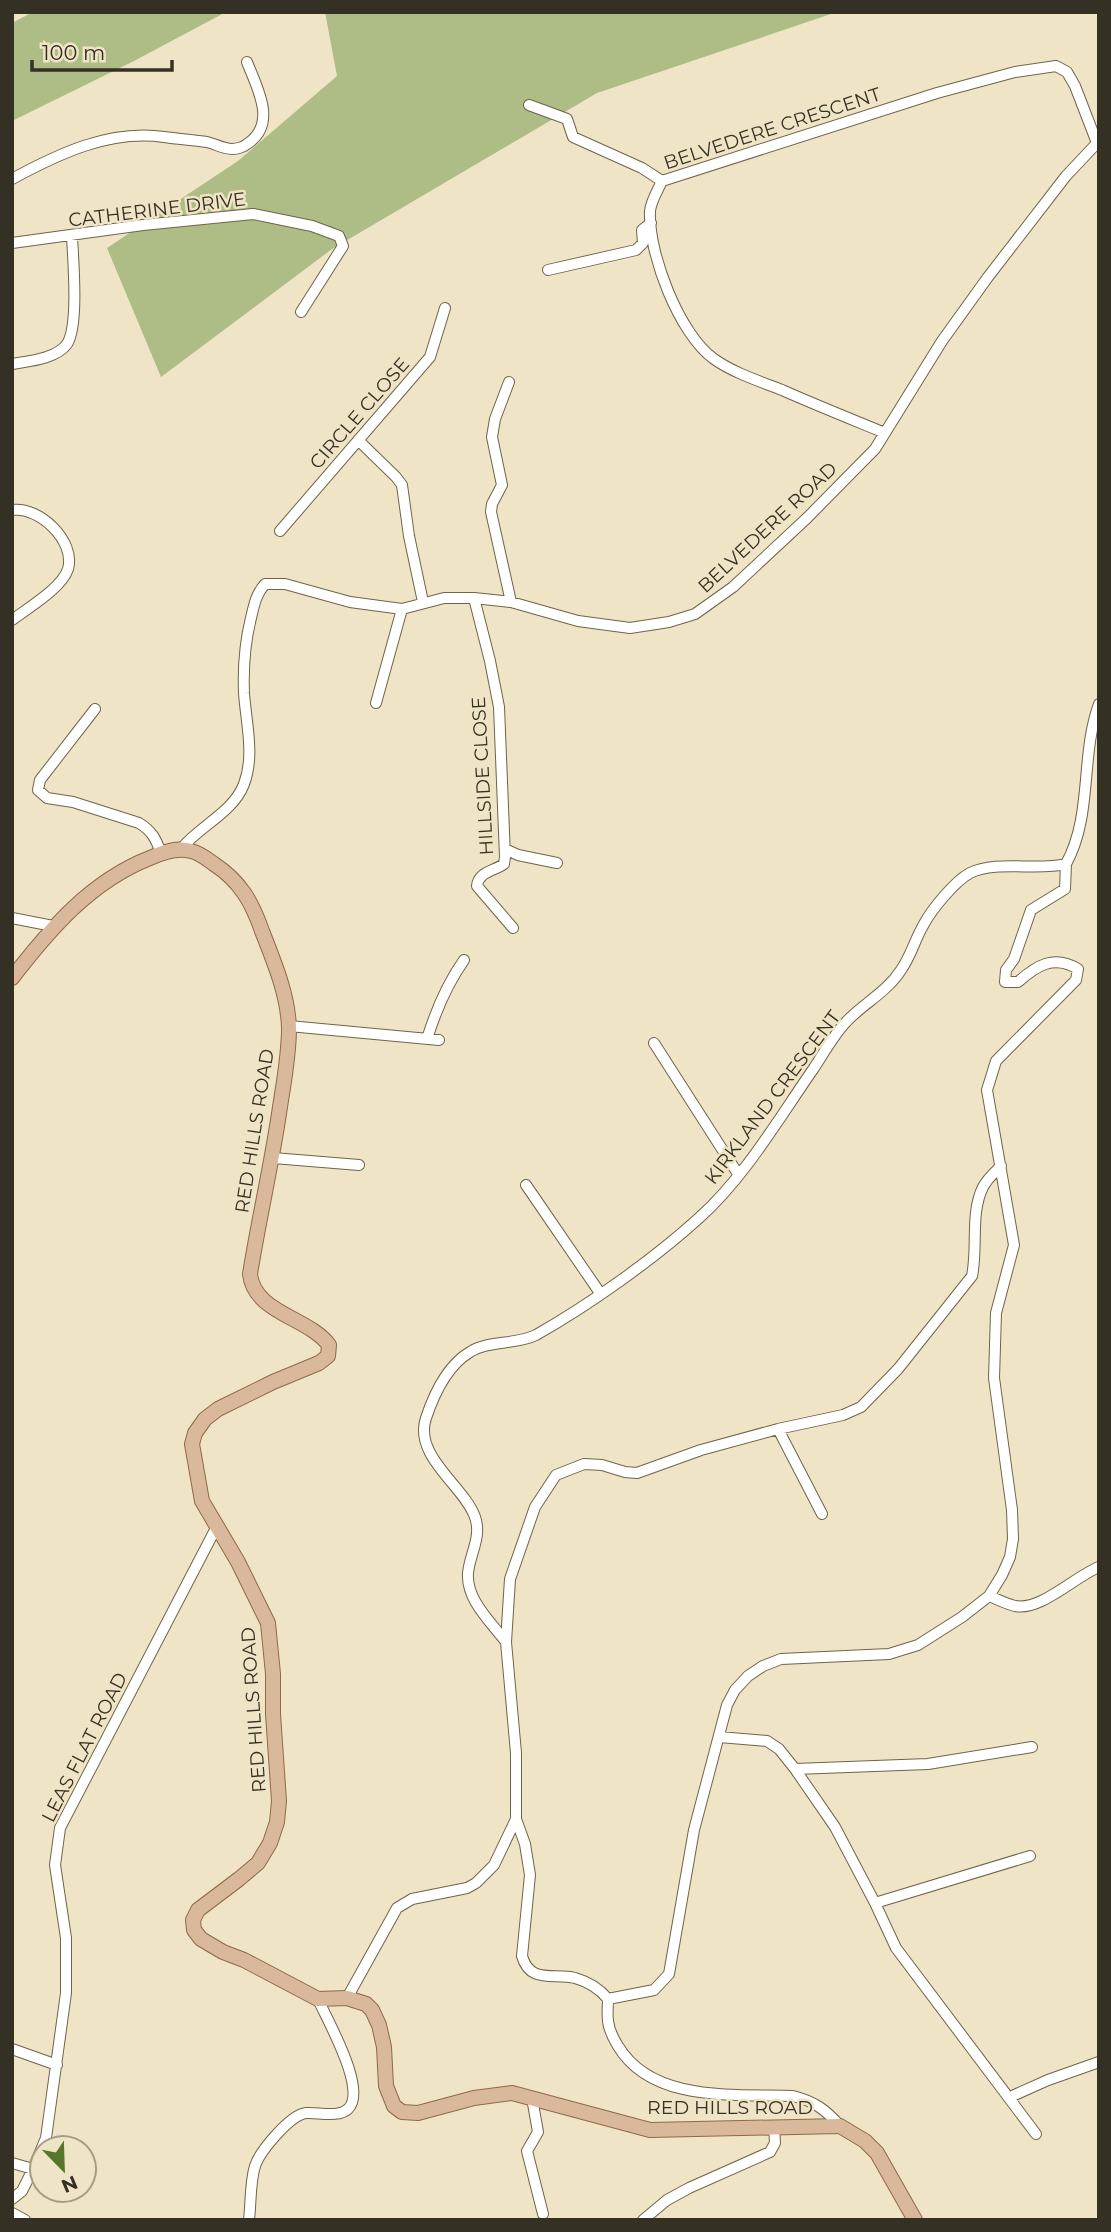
<svg xmlns="http://www.w3.org/2000/svg" width="1111" height="2232" viewBox="0 0 1111 2232" font-family="Montserrat,sans-serif">
<rect width="100%" height="100%" fill="#f0e4c6"/>
<path fill="#adbd85" d="M33,12H226L134,61L12,121V23Z
M325,12H837L597,93L332,249L161,377L107,248L238,161L337,76Z"/>
<g fill="none" stroke-linecap="round" stroke-linejoin="round">
<g stroke="#6e6449" stroke-width="12">
<path id="minor" d="M529,105L567,119L573,137L642,168L662,181
M12,179C58,154 110,129 164,137C178,139 193,140 207,142C215,144 224,149 232,149C237,149 244,147 247,144C278,124 257,88 247,62
M12,243L143,225L253,214L312,226L339,236L343,246L301,312
M548,270L636,250L643,243L642,230L651,223
M12,364C29,361 56,359 67,344C79,326 73,259 72,236
M509,382L495,419L492,437L502,485L492,504L491,512L511,602
M885,433C851,419 816,405 782,390C759,381 734,373 714,359C679,334 648,253 650,211C651,201 658,190 662,181L937,93L1015,72L1056,66L1067,72L1075,86L1097,143
M358,440L396,477L402,485L409,536L423,602
M12,510C39,506 76,541 68,569C62,588 28,608 12,620
M280,531L430,357L445,308
M474,598L490,661L499,707L505,857L504,864C494,871 478,872 477,886L513,928
M376,703L402,609
M95,709L40,780L38,790L47,798L73,802L139,823C152,831 156,839 161,853
M181,849C199,826 233,813 244,784C255,755 246,723 244,693C243,668 245,642 251,618C254,605 256,594 265,584H285L350,602L402,609L444,598H474L511,602L578,621L630,628L669,622L695,614L733,587L807,518L875,449L942,341L988,277L1066,176L1099,141
M505,849L518,855L557,863
M12,918L53,926
M289,1026L439,1040
M427,1039C436,1010 447,984 464,960
M654,1043L738,1174
M273,1158L359,1165
M526,1185L600,1293
M778,1429L822,1514
M989,1596C997,1599 1006,1604 1015,1606C1041,1611 1074,1577 1099,1567
M506,1642C491,1622 466,1600 468,1573C470,1553 482,1537 475,1517C464,1486 413,1456 426,1418C434,1394 448,1365 470,1352C489,1340 516,1345 536,1335C589,1305 654,1259 699,1218C745,1177 779,1118 814,1068C824,1053 834,1034 847,1021C864,1003 887,992 901,970C911,956 915,939 924,924C932,909 955,881 970,873C996,860 1037,871 1066,864C1093,815 1080,756 1099,704
M719,1737L767,1741L779,1749L795,1769L835,1827L875,1903L896,1948L1036,2134
M795,1769L928,1764L1032,1747
M516,1819L525,1844L530,1875L522,1956C530,1984 553,1973 575,1978C589,1982 599,1988 608,1999
M875,1903L1030,1856
M347,1998L397,1908L412,1899L467,1888L476,1883L494,1865L516,1819V1753L506,1642L510,1579L535,1507L556,1475L584,1464L602,1465L625,1472L637,1473L701,1450L778,1429L843,1415L861,1407L898,1369L972,1276C978,1247 970,1213 983,1187C987,1179 995,1172 1001,1166
M608,1999L654,1990L669,1974L694,1830L727,1705L735,1690L748,1676L763,1666L781,1659L889,1654L918,1645L962,1617L989,1596L1002,1575L1010,1557L1013,1539L1012,1510L994,1378L996,1313L1014,1245L987,1090L996,1061L1076,980L1078,969C1054,954 1036,966 1018,982H1005L1006,970L1014,959L1031,910L1065,889L1066,864
M608,1999C608,2006 607,2014 608,2021C609,2030 613,2038 618,2046C652,2103 735,2094 793,2096C814,2101 826,2110 840,2126
M12,2049L57,2065
M1010,2097L1048,2080L1099,2062
M532,2098L538,2132L527,2151L543,2214
M12,2163L33,2169
M12,2199L22,2191L33,2169L46,2138L66,1993V1938L55,1865L60,1828L216,1528
M12,2213L25,2220
M249,2220C251,2203 250,2182 255,2166C260,2151 290,2115 306,2113C318,2112 338,2118 348,2109C368,2090 327,2020 318,1999
M643,2220L667,2200L689,2188L770,2152L775,2143L774,2126"/>
</g>
<g stroke="#8e6a46" stroke-width="16">
<path id="major" d="M12,978C50,929 91,881 150,858C163,852 177,847 191,851C200,853 207,859 214,864C240,881 252,902 262,931C274,962 288,994 289,1028C289,1055 284,1081 280,1107C272,1163 259,1218 250,1274C254,1313 308,1317 329,1345L328,1356L319,1363L273,1382L218,1409L205,1419L195,1433L192,1444L202,1501L238,1562L268,1623L273,1674V1714L279,1801L277,1822L270,1843L258,1863L239,1879L198,1910L193,1920L194,1930L201,1939L223,1952L244,1960L318,1999L347,1998L366,2004L372,2010L379,2025L384,2047L386,2086L394,2106L402,2112L418,2113L474,2098L512,2093L650,2130L840,2126L865,2141L877,2153L915,2220"/>
</g>
<use href="#minor" stroke="#fff" stroke-width="10"/>
<use href="#major" stroke="#d9b89b" stroke-width="14"/>
</g>
<g text-anchor="middle" stroke-width="5" stroke-linejoin="round" paint-order="stroke">
<g font-size="19" fill="#343024" stroke="#f0e4c6">
<text transform="translate(772 128) rotate(-18)" y="7">BELVEDERE CRESCENT</text>
<text transform="translate(157 209) rotate(-7)" y="7">CATHERINE DRIVE</text>
<text transform="translate(359 413) rotate(-49)" y="7">CIRCLE CLOSE</text>
<text transform="translate(767 527) rotate(-43)" y="7">BELVEDERE ROAD</text>
<text transform="translate(482 776) rotate(-93)" y="7">HILLSIDE CLOSE</text>
<text transform="translate(772 1097) rotate(-53)" y="7">KIRKLAND CRESCENT</text>
<text transform="translate(254 1131) rotate(-81)" y="7">RED HILLS ROAD</text>
<text transform="translate(253 1710) rotate(-94)" y="7">RED HILLS ROAD</text>
<text transform="translate(84 1747) rotate(-63)" y="7">LEAS FLAT ROAD</text>
<text x="730" y="2114">RED HILLS ROAD</text>
</g>
</g>
<rect width="1111" height="2232" fill="none" stroke="#343024" stroke-width="28"/>
<g transform="translate(63 2169) rotate(157)"><circle r="33" fill="#f0e4c6" stroke="#a59c85" stroke-width="2"/>
<path d="M0-5L12 26L0 18L-12 26Z" fill="#57762b"/>
<text y="-10" font-size="19" font-weight="bold" text-anchor="middle" fill="#343024">N</text>
</g>
<path d="M32 60v10h140v-10" fill="none" stroke="#343024" stroke-width="3.5"/>
<text x="42" y="60" font-size="21" fill="#343024" stroke="#f0e4c6" stroke-width="5" paint-order="stroke">100 m</text>
</svg>
